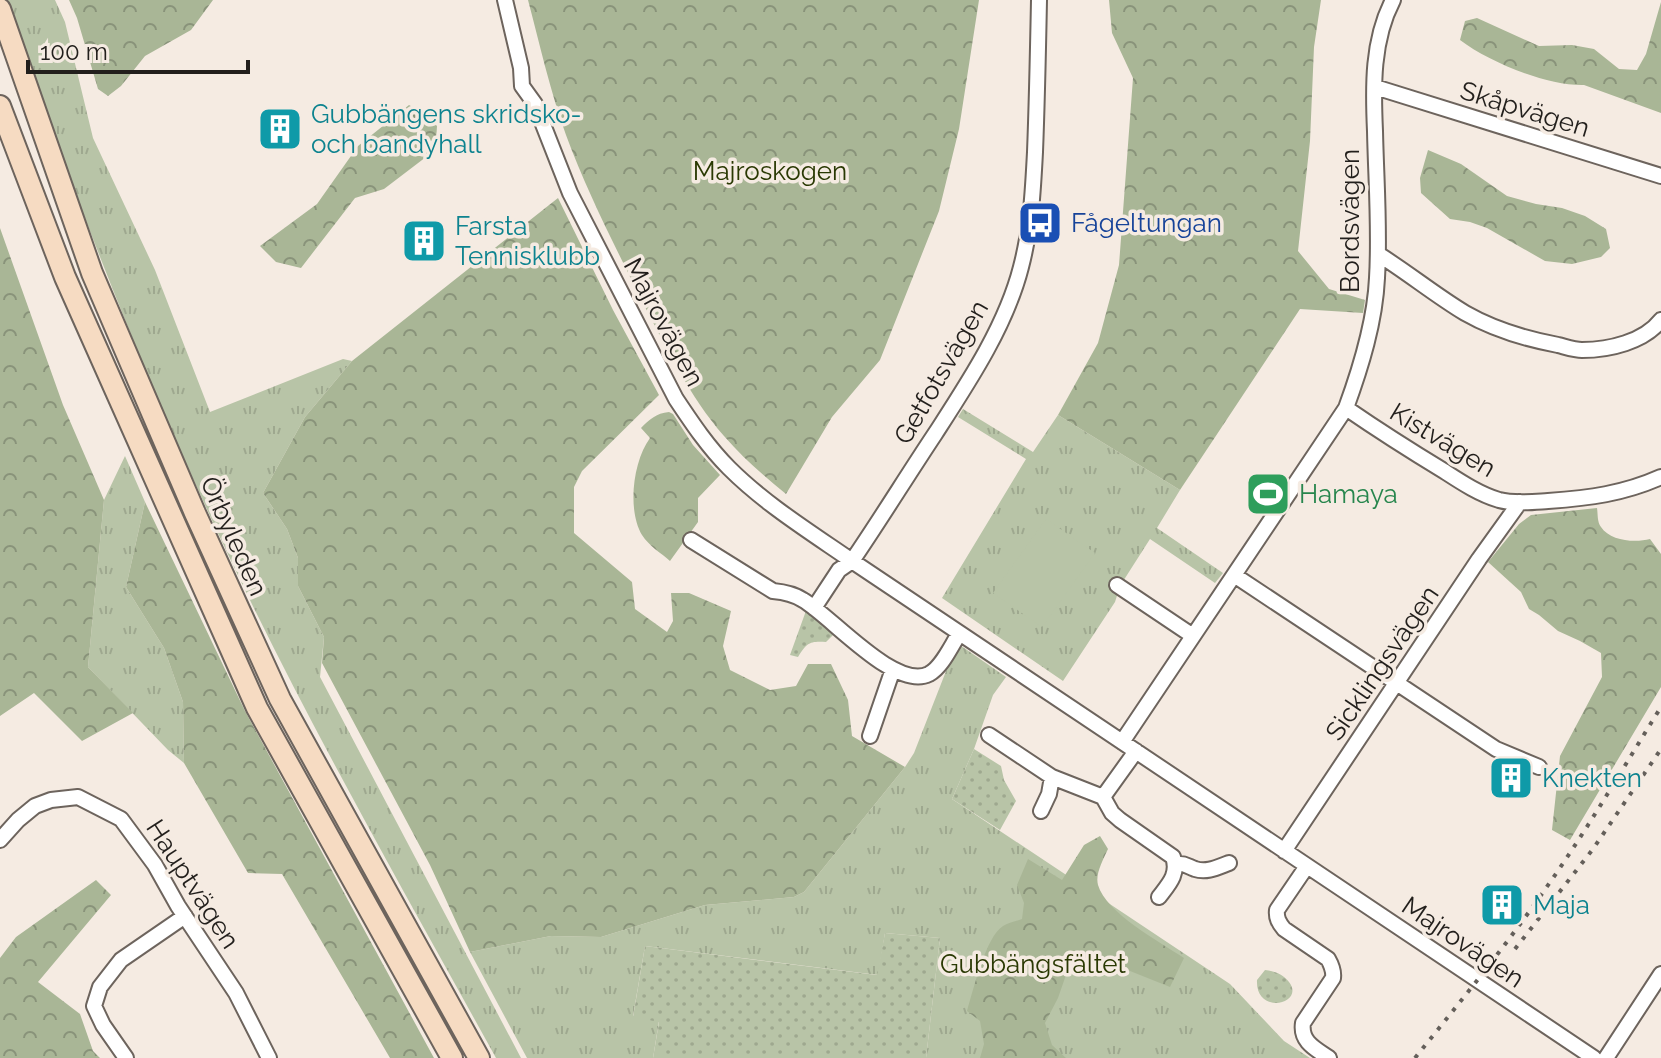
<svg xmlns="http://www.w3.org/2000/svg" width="1661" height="1058" viewBox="0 0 1661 1058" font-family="Raleway,sans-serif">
<defs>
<pattern id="grass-tufts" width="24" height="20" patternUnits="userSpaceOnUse" patternTransform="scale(2)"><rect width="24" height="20" fill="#b8c4a7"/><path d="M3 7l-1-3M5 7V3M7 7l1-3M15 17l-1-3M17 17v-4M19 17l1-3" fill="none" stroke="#9ea88f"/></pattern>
<pattern id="forest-crowns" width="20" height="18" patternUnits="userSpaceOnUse" patternTransform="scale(2)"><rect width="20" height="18" fill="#a9b696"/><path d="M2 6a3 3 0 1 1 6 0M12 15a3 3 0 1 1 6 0" fill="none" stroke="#89937a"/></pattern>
<pattern id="garden-dots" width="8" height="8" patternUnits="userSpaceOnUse" patternTransform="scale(2)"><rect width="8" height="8" fill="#b8c4a7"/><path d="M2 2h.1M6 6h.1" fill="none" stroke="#9ea88f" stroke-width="1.8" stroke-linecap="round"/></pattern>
</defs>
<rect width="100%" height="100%" fill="#f5ebe2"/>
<path fill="url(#grass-tufts)" d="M8,0H55L65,22L93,138L155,270L210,412L343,359L352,361L305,417L263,493L287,529L298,558V586L324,637L320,677L521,1058H496C400,884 300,710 216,529C136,357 67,180 8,0Z
M963,409L1033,452L1058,415L1180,490L1157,528L1223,573L1215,583L1150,539L1120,586L1115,602L1063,681L942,598L1026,459L958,417Z
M125,456L145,502L126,587L164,648L183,702L184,763L168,750L88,667L104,500Z
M957,643L1006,677L993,695L974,749L952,799L1230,984L1284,1041L1310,1058H926L940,938L885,933L878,975L645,946L633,1016L659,1021L653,1058H527L470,952L551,936L601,937L705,905L794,897L804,892L905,767L914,753Z"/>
<path fill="url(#forest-crowns)" d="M69,0H213L191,30L145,56L121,86L108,96L98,89L77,18Z
M528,0H979L959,129L939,211L880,360L832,417L786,494C764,476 743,458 724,436C689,396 666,347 642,301C615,246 587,192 566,135C550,91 540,45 528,0Z
M1109,0H1321L1314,47L1310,141L1298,251L1329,289L1365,300L1363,313L1300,309L1180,490L1058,415L1098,343L1119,265L1133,78L1112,33Z
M1661,2V113L1584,85C1547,86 1489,62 1460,40L1465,21L1477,18L1539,46L1572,45L1594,49L1619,69L1637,70L1646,54Z
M409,105L427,115L437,126L436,142L426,157L384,189L355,198L301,268L276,262L260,246L317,204L358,146Z
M1428,150L1461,164L1507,196L1536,204L1562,208L1585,216L1606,229L1610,248L1601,257L1572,264L1545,261L1487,228L1470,222L1450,219L1421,193L1420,178Z
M558,198L613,310L659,395L582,471L574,487V533L632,582L635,609L667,632L673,621L671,593H689L731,611L723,646L730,670L770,690L796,686L808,664H831L848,700L852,736L905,767L804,892L794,897L705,905L601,937L551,936L470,952L430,865L322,663L324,637L298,586V558L287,529L263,493L305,417L352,361Z
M0,228L63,405L104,500L88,667L133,713L82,741L34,693L0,716Z
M669,412L673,414L693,445L720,475L698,498V522L670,561C661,553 649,546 642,535C627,510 633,461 650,438L641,428C649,420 656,413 669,412Z
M145,502L245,711L434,1058H390L282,874L248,873L184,763L183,702L164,648L126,587Z
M1597,508C1598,514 1597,522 1601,527C1610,541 1635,543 1650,539L1661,554V687L1570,840L1552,830L1560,756L1602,677L1601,653L1580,641L1558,631L1539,615L1529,609L1521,592L1488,562L1519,524L1531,515Z
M1100,836L1108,849C1103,860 1095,874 1098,885C1106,913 1160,942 1184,958L1170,987L1125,969L1101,973L1066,975L1058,998L1045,1023L1052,1045L1066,1058H980L984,1044L980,1021L967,1011C973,991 986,936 1003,926C1008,923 1016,921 1022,919L1024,903L1017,885L1028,859L1062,880L1084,845Z
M96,880L111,895L38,982L80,1014L93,1051L100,1058H0V958L16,937Z"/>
<path fill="url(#garden-dots)" d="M807,608L835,633L826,642C809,641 807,643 798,657L790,655Z
M974,749L1001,766L1004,780L1016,801L1000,830L952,799Z
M885,933L940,938L926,1058H653L659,1022L633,1017L645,946L877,975Z
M1265,970C1274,971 1283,974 1289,982C1306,1004 1255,1016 1257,980Z"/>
<path fill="#b8c4a7" d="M1046,519L1095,553L1042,627L993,593Z"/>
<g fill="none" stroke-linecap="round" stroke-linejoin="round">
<g stroke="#6d645d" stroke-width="18">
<path id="street" d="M505,0L521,68L522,86L535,104L570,193L676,399C692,423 708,447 729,468C765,504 810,532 852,561L1594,1058
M1375,87L1661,176
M1378,254C1407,272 1435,295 1465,313C1493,329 1526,339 1558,345C1566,347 1575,350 1582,350C1609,350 1644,342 1661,320
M1346,408C1378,430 1411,451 1444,471C1461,482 1479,494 1499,500C1514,504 1532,502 1548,501C1589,498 1623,494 1661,477
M691,540L773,591C784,592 794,594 803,600C831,616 895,691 929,674C942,667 951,646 959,634
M1234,575L1496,749L1539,767
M1117,585L1193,636
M814,608L839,570L852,561C880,520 907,476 935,434C968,383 1006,326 1021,267C1031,229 1033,191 1035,152C1037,101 1038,51 1039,0
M989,735L1052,777L1103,797L1112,813L1120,820L1173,857C1179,874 1169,884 1159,897
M870,736L893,669
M1122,742L1346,408C1361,367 1375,322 1377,278C1380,229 1376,180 1375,131C1373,87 1372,40 1393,0
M1103,797L1136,751
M1041,811L1049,794L1052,777
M0,840L18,820L35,806L51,800L78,797L121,819L155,865L178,906L236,993L269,1058
M1284,851L1479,559L1520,502
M1176,864C1185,863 1187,866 1195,869C1207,873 1218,867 1229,863
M1307,866L1277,910C1276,918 1279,923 1284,929L1328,959C1332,966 1334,971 1333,978L1303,1023C1300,1042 1316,1049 1329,1058
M126,1058L103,1025L94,1006L100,987L121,960L185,916
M1606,1058L1661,974"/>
</g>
<g stroke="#6d645d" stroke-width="24">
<path id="secondary" d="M0,9L92,273L195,513L280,699L479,1058
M0,106L65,277L257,708L452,1058"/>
</g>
<use href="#street" stroke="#fff" stroke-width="14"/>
<use href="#secondary" stroke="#f6dbc2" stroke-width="20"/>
<path stroke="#645f5a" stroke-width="4" stroke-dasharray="4 8" stroke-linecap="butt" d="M1515,949L1593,849L1661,749
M1415,1058C1460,1002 1505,947 1546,888C1587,830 1623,768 1661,707"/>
</g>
<defs>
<g id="building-square" transform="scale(2.3)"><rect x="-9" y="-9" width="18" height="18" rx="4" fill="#0f9aa8" stroke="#f5ebe2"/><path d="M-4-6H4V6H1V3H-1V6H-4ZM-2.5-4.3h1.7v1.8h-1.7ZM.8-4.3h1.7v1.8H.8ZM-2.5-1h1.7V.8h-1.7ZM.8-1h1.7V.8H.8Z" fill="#fff"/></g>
<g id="bus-square" transform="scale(2.3)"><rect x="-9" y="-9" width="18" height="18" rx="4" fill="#1a4fb4" stroke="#f5ebe2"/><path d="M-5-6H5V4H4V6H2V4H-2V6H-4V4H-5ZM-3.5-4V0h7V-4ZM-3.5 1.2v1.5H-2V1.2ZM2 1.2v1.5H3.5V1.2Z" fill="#fff"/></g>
<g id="stadium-square" transform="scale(2.3)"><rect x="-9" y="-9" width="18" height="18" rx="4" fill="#2e9e5b" stroke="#f5ebe2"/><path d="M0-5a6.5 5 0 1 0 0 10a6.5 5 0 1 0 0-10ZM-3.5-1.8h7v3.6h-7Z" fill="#fff"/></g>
</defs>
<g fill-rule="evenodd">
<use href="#building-square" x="280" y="129"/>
<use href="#bus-square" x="1040" y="223"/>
<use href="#building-square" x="424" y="241"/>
<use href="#stadium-square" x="1268" y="494"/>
<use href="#building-square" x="1511" y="778"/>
<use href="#building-square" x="1502" y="905"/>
</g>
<g text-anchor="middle" stroke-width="7" stroke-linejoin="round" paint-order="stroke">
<g font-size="26" fill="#221f1c" stroke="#f5ebe2">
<text transform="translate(1525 109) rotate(17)" y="9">Skåpvägen</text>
<text transform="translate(1350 221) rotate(-90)" y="9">Bordsvägen</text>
<text transform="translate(664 322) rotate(62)" y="9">Majrovägen</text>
<text transform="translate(941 372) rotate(-60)" y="9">Getfotsvägen</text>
<text transform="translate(1443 440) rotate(31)" y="9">Kistvägen</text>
<text transform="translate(234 536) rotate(66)" y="9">Örbyleden</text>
<text transform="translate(1382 663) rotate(-56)" y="9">Sicklingsvägen</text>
<text transform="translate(193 884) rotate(57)" y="9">Hauptvägen</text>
<text transform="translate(1463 942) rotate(34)" y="9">Majrovägen</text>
</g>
<g font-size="26" fill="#0d838f" stroke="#f5ebe2" text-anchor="start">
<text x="311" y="123">Gubbängens skridsko-<tspan x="311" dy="30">och bandyhall</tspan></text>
<text x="455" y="235">Farsta<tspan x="455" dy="30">Tennisklubb</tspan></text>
<text x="1542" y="787">Knekten</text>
<text x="1533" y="914">Maja</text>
</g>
<g font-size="26" fill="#2a3903" stroke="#f5ebe2">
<text x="770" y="180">Majroskogen</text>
<text x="1033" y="973">Gubbängsfältet</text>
</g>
<g font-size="26" fill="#164399" stroke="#f5ebe2" text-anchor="start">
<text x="1071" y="232">Fågeltungan</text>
</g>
<g font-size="26" fill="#27864d" stroke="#f5ebe2" text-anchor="start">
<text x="1299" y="503">Hamaya</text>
</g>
</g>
<path d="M28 60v12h220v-12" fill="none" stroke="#221f1c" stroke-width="4"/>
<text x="40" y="60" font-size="24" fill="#221f1c" stroke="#f5ebe2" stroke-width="6" paint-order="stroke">100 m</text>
</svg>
